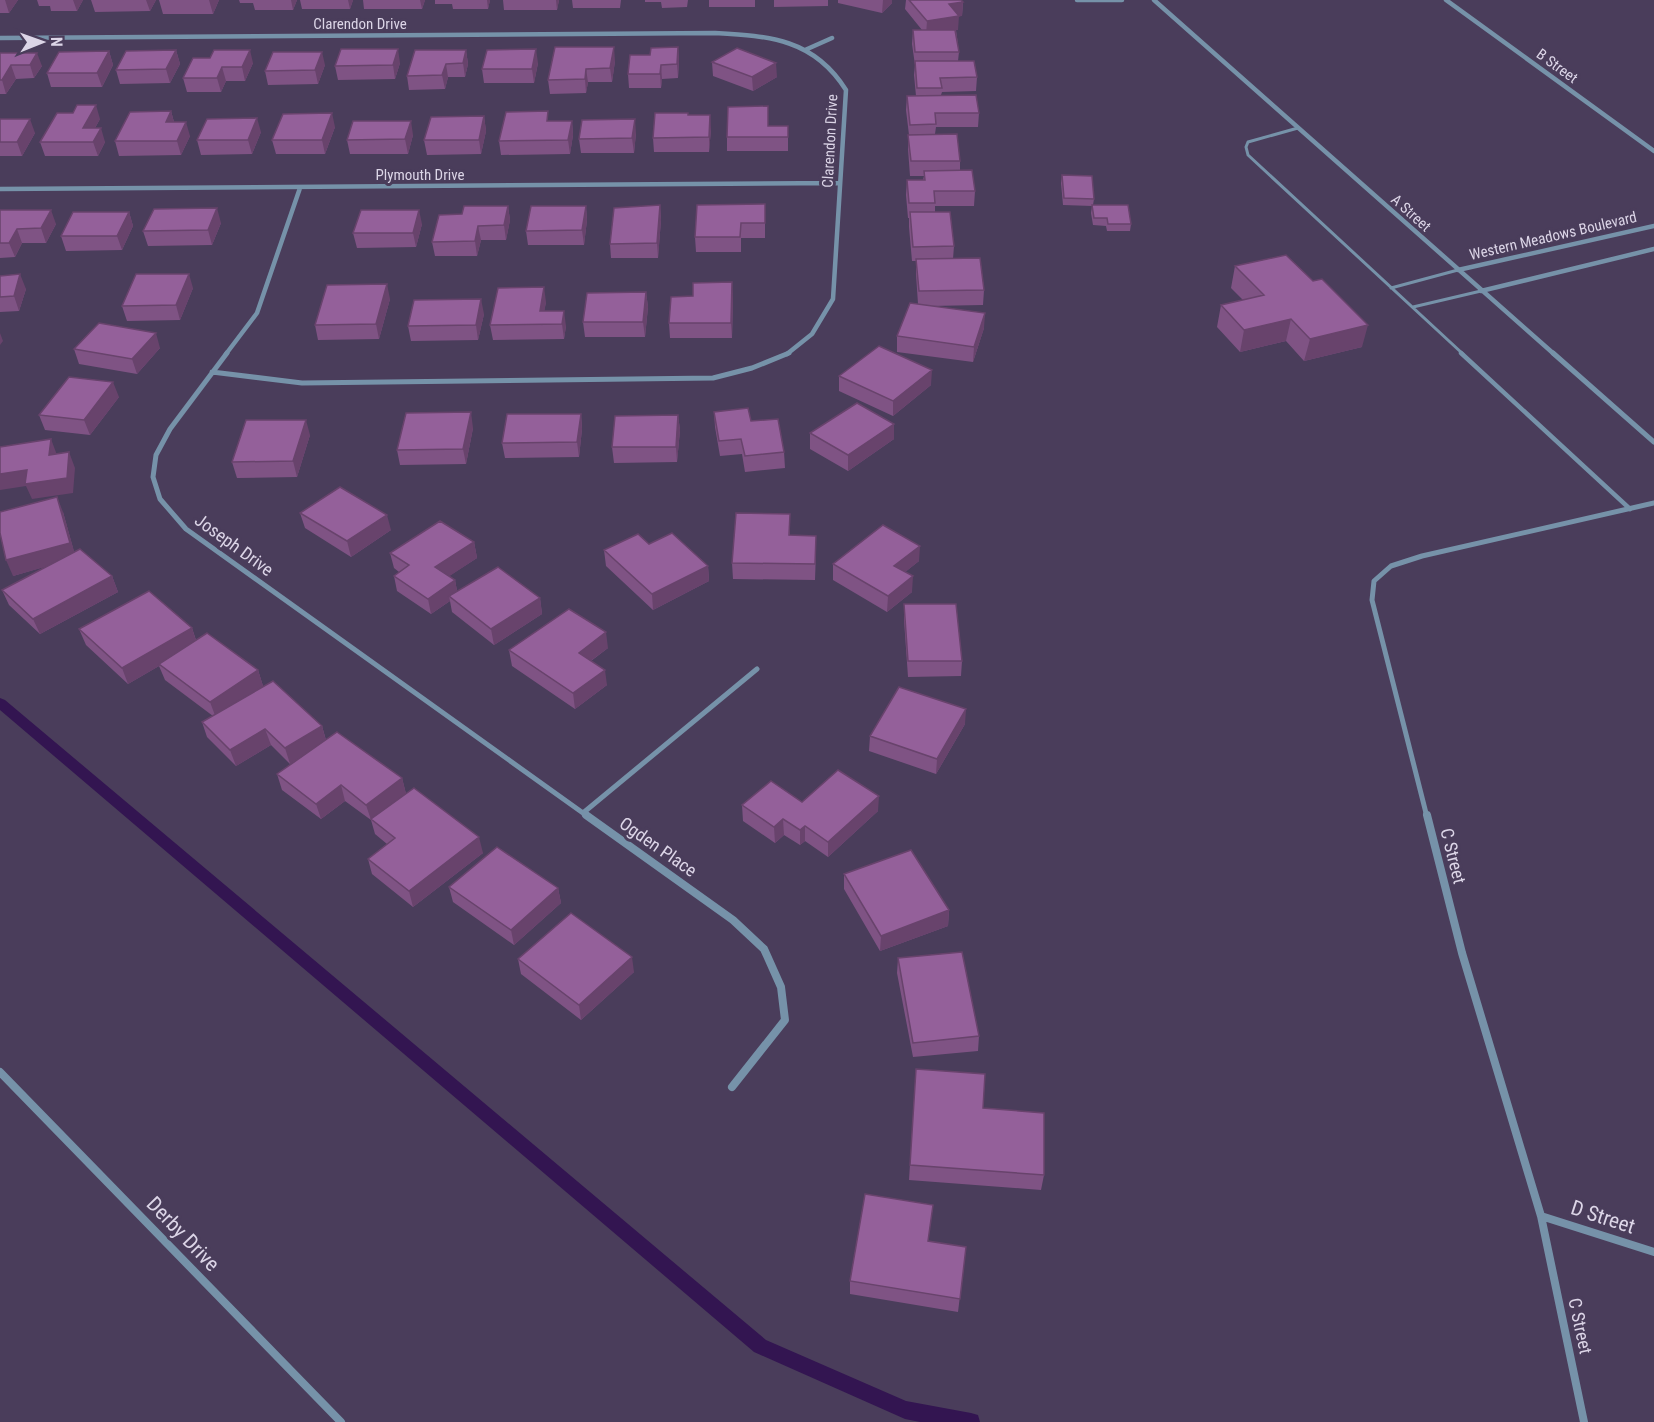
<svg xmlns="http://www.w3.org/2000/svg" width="1654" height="1422" viewBox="0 0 1654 1422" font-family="'Roboto Condensed',sans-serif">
<rect width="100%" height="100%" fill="#4a3d5b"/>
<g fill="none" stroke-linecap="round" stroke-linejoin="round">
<path fill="#331551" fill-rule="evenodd" d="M0,698L5,700L766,1340L906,1401L971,1413L978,1415L980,1422H920L905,1419L754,1352L0,710Z"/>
<path stroke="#7692a9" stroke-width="3" d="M1298,128L1248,142L1246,147L1248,155L1463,354
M1391,288L1458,270
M1413,307L1481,291"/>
<path stroke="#7692a9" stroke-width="4.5" d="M1461,353L1630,509"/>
<path stroke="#7692a9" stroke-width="4.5" d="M1077,0H1122
M1154,0L1554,354
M1446,0L1654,151
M0,38L715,33C770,36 814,39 846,90L833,299L812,334L787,354
M805,50L832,38
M0,189L840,183
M1458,270L1654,226
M1481,291L1654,249
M226,354L257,313L300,188"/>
<path stroke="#7692a9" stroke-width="5" d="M227,353L170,429L156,455L153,477L160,499L186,529L583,813
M1553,353L1654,442
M212,372L302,383L713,378L752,368L789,353
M588,817L583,813L757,669
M1427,817L1372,600L1374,581L1391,566L1422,556L1654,503"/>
<path stroke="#7692a9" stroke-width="8" d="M586,815L733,920L764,949L781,987L785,1020L732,1087
M1427,815L1462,953L1541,1216L1584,1422
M0,1072L341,1422
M1541,1216L1654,1252"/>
</g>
<path fill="#7f5384" d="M0,0H18L9,13H0Z
M37,0H83L77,11H51L50,6H39Z
M91,0H156L150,11L95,12Z
M159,0H219L213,14H163Z
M239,0H297L293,10H255L253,3H240Z
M300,0H353L350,9H302Z
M363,0H425L422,9H364Z
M435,0H490L488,9H453L452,4H435Z
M503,0H559L557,10H504Z
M572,0H621L620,8H573Z
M645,0H688L687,7L662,8L661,2H645Z
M709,0H755V7H709Z
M774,0H828V6L774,7Z
M838,0H892V3L882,13L838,3Z
M906,0H961L963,2L962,16H958V30H956L959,52L958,61L977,77L976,91L942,92L941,95L979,113L978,127H936L935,134L960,161V170L975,191L974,206H935V212L954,246L953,259L984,290L983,305L930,306L984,328L973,362L897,352V336L918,304L916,274V261H912L909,227V218H908L906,195L907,180H923L924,176H910L908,149L909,135L906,110L907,96H916L914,75L915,65L912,44L913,30H922L905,9Z
M678,47L679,61L678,78L662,79L661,88H629L628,74L650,55Z
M176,50L180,64L170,83L120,84L116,70Z
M466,50L468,64L465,77H448L445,89L409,90L407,76Z
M109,51L113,65L102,87H51L47,73Z
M0,53L42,66L34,78L16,79L6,94H0Z
M193,58L253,63L245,81H226L221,92H187L183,78Z
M615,61L612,82H588L586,93L550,94L548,80Z
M712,62L777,77L753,91L713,76Z
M400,63L395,79L338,80L335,66Z
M538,63L534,83H484L482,69Z
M325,65L318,84L268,85L265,71Z
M171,111L174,122L190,136L181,155L119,156L115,141Z
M688,115L711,129L709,152H654L653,138Z
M484,116L486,131L481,154L427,155L424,140Z
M0,119L35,133L22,156H0Z
M100,119L95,128L105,142L98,156H45L40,142Z
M549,121H572L573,135L570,154L501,155L499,141Z
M768,126H788V151H727V137Z
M335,127L325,154H276L272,140Z
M261,132L252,154L201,155L197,140Z
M636,133L634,153H581L579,139Z
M413,135L408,154H350L347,140Z
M1062,175L1094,199L1093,205L1131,224L1130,231H1107L1106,226L1093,225L1091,213L1092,206L1063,205L1061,183Z
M660,205L661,220L658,258H611L610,244Z
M697,205L765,219V238H741V252H696L695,237Z
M508,206L510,220L506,240H481L477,256H435L432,242L462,214Z
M586,206L587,220L584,245H528L526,231Z
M0,210L56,224L46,243H22L15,257L0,258Z
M129,212L133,226L122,250L66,251L61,236Z
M221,223L212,245L148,246L143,231Z
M422,224L416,247L357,248L353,233Z
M1235,266L1313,281L1362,347L1304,361L1286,341L1240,352L1217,327L1221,305L1243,300L1231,288Z
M0,276L26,289L19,311L0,312Z
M193,288L180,320L127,321L122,306Z
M646,292L648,307L645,337H585L583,322Z
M733,297L732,338H670L669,323Z
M390,299L379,339L318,340L315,325Z
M546,302L544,311L566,326L564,339L493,340L490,325Z
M484,314L478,340L411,341L408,326Z
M160,348L137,374L79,364L74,349Z
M839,376L931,385L893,416L839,391Z
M119,397L90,435L45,430L39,415Z
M714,412L751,421L784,452L785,468L745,472L742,454L720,456L715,427Z
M581,414L582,429L579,457L505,458L502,443Z
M678,415L680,430L677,462L614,463L612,447Z
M473,428L466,464L400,465L397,450Z
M810,433L894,439L848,471L810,449Z
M310,435L297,477L237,478L232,462Z
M63,512L74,552L112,576L118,592L40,634L9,605L2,590L47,566L13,576Z
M300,513L391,530L351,557L305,528Z
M790,514V535L816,551L815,580L733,579L732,563Z
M474,542L477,558L449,576L455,580L457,591L540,598L542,614L494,645L452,612L450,601L431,614L397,591L394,576L399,572L394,568L390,553Z
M649,544L708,566L709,581L653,610L606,566L604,550Z
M919,561L905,572L912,592L887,612L833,580V564Z
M904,604L962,661L961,676L908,677L904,620Z
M192,628L196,640L258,670L263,686L255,691L322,726L326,740L402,778L406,794L483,853L413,907L372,874L368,859L387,844L375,834L371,820L345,801L321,819L282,790L277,774L306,754L290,764L271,745L236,766L207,737L202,722L213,716L165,680L159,666L128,684L86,645L79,629Z
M608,648L591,661L607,685L575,709L512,666L509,650Z
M965,724L936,774L869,751L870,736Z
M802,802L878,811L828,857L805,841L800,845L784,835L775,843L743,821L742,805Z
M844,874L949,910L948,926L880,951L844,889Z
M449,887L558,888L561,903L514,945L453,902Z
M898,958L979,1036L978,1051L913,1057L897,973Z
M518,959L634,972L581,1020L521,974Z
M916,1069L983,1108L1044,1175L1041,1190L909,1180Z
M966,1247L958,1312L850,1294V1281Z"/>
<path fill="#68436c" d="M5,0H18L9,13Z
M73,0H83L77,11Z
M146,0H156L150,11Z
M209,0H219L213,14Z
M291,0H297L293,10Z
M348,0H353L350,9Z
M420,0H425L422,9Z
M487,0H490L488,9Z
M556,0H559L557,10Z
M883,0H892V3L882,13Z
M963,2L962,16L948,18L949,4Z
M959,16L958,30L926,35L927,21Z
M614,47L615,61L612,82L610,68Z
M678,47L679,61L678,78L677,64Z
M398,49L400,63L395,79L393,65Z
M536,49L538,63L534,83L532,69Z
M176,50L180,64L170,83L166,69Z
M250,50L253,63L245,81L242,67Z
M466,50L468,64L465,77L463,63Z
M109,51L113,65L102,87L97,73Z
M322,52L325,65L318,84L315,70Z
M37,53L42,66L34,78L30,65Z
M776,63L777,77L753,91L752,77Z
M446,64L448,77L445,89L442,75Z
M11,65L16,79L6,94L2,80Z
M661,65L662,79L661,88L660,74Z
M222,67L226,81L221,92L217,78Z
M586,69L588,82L586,93L585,79Z
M96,105L100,119L87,142L83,128Z
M171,111L175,126L166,122Z
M332,113L335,127L325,154L322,140Z
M710,115L711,129L709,152V137Z
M484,116L486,131L481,154L479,140Z
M257,118L261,132L252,154L248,140Z
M30,119L35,133L22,156L17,142Z
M635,119L636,133L634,153L632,138Z
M411,121L413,135L408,154L405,139Z
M572,121L573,135L570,154L568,140Z
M186,122L190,136L181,155L177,141Z
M101,128L105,142L98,156L93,142Z
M660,205L661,220L658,258L657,243Z
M508,206L510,220L506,240L504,225Z
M586,206L587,220L584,245L582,230Z
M217,208L221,223L212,245L208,230Z
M51,210L56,224L46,243L41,228Z
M419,210L422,224L416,247L413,233Z
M129,212L133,226L122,250L117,236Z
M478,226L481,240L477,256L475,241Z
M17,229L22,243L15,257L9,243Z
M20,274L26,289L19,311L14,296Z
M189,274L193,288L180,320L176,305Z
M732,282L733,297L732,338L731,323Z
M387,284L390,299L379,339L376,324Z
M544,287L546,302L542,326L540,311Z
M646,292L648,307L645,337L643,322Z
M481,299L484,314L478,340L476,325Z
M564,311L566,326L564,339L562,324Z
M985,313L984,328L973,362L974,347Z
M1291,319L1286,341L1240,352L1244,330Z
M1368,325L1362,347L1304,361L1310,339Z
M0,333L3,341L0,345Z
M156,333L160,348L137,374L132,359Z
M932,370L931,385L893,416V401Z
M113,382L119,397L90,435L84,420Z
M471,412L473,428L466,464L463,449Z
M581,414L582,429L579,457L577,442Z
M678,415L680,430L677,462L676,447Z
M306,420L310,435L297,477L293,461Z
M894,424V439L848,471V455Z
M51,439L57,455H49Z
M69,452L75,468L73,493L32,499L26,486L0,490V474Z
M57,497L63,512L76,558L13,576L6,560Z
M387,515L391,530L351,557L347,541Z
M474,542L477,558L439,583L435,567Z
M920,546L919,561L894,581V566Z
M708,566L709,581L653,610L652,594Z
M112,576L118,592L40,634L33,619Z
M913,576L912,592L887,612L888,596Z
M455,580L458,596H449L450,601L431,614L428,599Z
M540,598L542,614L494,645L491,629Z
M192,628L197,644L128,684L122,668Z
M606,632L608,648L581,668L579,653Z
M258,670L263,686L216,718L210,702Z
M605,670L607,685L575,709L573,693Z
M966,709L965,724L936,774L937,759Z
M322,726L326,741L290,764L285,748Z
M265,729L271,745L236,766L230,750Z
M402,778L406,794L371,820L366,805Z
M341,785L345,801L321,819L316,804Z
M879,796L878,811L828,857V842Z
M783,819L784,835L775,843L774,827Z
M805,826V841L800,845V830Z
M479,837L483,853L413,907L409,891Z
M558,888L561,903L514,945L511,930Z
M949,910L948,926L880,951L881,936Z
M632,957L634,972L581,1020L579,1005Z"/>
<path fill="#94609a" stroke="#68436c" stroke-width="1.5" d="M909,0H961L963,2L949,4L959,16L927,21Z
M913,30H955L959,52H915Z
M555,47H614L610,68L586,69L585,79L548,80Z
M678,47L677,64L661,65L660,74H628L630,55H650L651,48Z
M737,48L776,63L752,77L712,62Z
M341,49H398L393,65L335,66Z
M536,49L532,69H482L487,50Z
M176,50L166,69L116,70L126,51Z
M214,50H250L242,67H222L217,78H183L193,58H210Z
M415,50H466L463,63L446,64L442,75L407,76Z
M109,51L97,73H47L59,52Z
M273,52H322L315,70L265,71Z
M0,53H37L30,65H11L2,80H0Z
M915,61H974L977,77L940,78L942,88H917Z
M976,95L979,113H935L936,124L910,125L907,96Z
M77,105H96L83,128H101L93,142H40L57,113H73Z
M768,106V126H788V137H727L728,107Z
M171,111L166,122H186L177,141H115L130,112Z
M548,111L547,121H572L568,140L499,141L506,112Z
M332,113L322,140H272L283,114Z
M655,113H688V115H710L709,137L653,138Z
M484,116L479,140H424L431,117Z
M257,118L248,140H197L207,119Z
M0,119H30L17,142H0Z
M635,119L632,138L579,139L582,120Z
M353,121H411L405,139L347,140Z
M957,134L960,161H911L908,135Z
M972,170L975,191H934L935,203H909L907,180H925L924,171Z
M1062,175L1092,176L1094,199L1064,198Z
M765,204V223H741L740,237H695L697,205Z
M660,205L657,243L610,244L614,208Z
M1092,205H1128L1131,224H1108L1107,218H1094Z
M464,206H508L504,225L478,226L475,241L432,242L439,215L462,214Z
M531,206H586L582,230L526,231Z
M217,208L208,230L143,231L154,209Z
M0,210H51L41,228L17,229L9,243H0Z
M361,210H419L413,233H353Z
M73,212H129L117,236H61Z
M910,212H950L954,246L913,247Z
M1286,255L1313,281L1322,279L1368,325L1310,339L1291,319L1244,330L1221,305L1264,295L1235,266Z
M980,258L984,290L919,291L916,259Z
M20,274L14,296L0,297V276Z
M136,274H189L176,305L122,306Z
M732,282L731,323H669L671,297L693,296V283Z
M387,284L376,324L315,325L327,285Z
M544,287L540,311H564L562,324L490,325L498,288Z
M646,292L643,322H583L587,293Z
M481,299L476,325L408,326L414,300Z
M910,303L985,313L974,347L897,336Z
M99,323L156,333L132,359L74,349Z
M879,346L932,370L893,401L839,376Z
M69,377L113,382L84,420L39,415Z
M857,403L894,424L848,455L810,433Z
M748,408L751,421L778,419L784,452L745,456L741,439L719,441L714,412Z
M471,412L463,449L397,450L406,413Z
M507,414H581L577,442L502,443Z
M678,415L676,447H612L615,416Z
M246,420H306L293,461L232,462Z
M51,439L49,455L69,452L67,478L25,484L27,470L0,474V447Z
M340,487L387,515L347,541L300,513Z
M57,497L70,543L6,560L0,533V512Z
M736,513L790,514L789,535L816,536L815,564L732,563Z
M440,521L474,542L435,567L455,580L428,599L394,576L409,565L390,553Z
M883,525L920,546L894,566L913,576L888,596L833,564Z
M672,533L708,566L652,594L604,550L638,534L649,544Z
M80,549L112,576L33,619L2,590Z
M498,567L540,598L491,629L449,596Z
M149,591L192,628L122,668L79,629Z
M904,604H956L962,661H908Z
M569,609L606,632L579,653L605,670L573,693L509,650Z
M207,633L258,670L210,702L159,664Z
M273,681L322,726L285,748L265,729L230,750L202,722Z
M899,687L966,709L937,759L870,736Z
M337,732L402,778L366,805L341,785L316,804L277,774Z
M838,770L879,796L828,842L805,826L800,830L783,819L774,827L742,805L771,781L802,802Z
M414,788L479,837L409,891L368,859L395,838L371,819Z
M497,847L558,888L511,930L449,887Z
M911,850L949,910L881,936L844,874Z
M571,913L632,957L579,1005L518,959Z
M962,952L979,1036L913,1043L898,958Z
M916,1069L985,1074L983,1108L1044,1113V1175L910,1165Z
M865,1194L933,1205L928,1241L966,1247L960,1299L850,1281Z"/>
<g text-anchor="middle" stroke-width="6" stroke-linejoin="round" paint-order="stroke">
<g font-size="15" fill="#dcd5e7" stroke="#4a3d5b">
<text x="360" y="29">Clarendon Drive</text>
<text transform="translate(1557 66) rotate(36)" y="5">B Street</text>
<text transform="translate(830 141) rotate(-87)" y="5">Clarendon Drive</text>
<text x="420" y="180">Plymouth Drive</text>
<text transform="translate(1411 213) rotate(42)" y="5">A Street</text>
<text transform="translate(1553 236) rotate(-13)" y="5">Western Meadows Boulevard</text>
</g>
<g font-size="18" fill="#dcd5e7" stroke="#4a3d5b">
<text transform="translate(234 545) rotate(36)" y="6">Joseph Drive</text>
<text transform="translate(658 847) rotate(35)" y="6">Ogden Place</text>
<text transform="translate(1453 856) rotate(76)" y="6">C Street</text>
<text transform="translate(1580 1326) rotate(78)" y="6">C Street</text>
</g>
<g font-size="21" fill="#dcd5e7" stroke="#4a3d5b">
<text transform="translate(1603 1217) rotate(18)" y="7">D Street</text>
<text transform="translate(183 1234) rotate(46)" y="7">Derby Drive</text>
</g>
</g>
<g transform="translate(42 42) rotate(89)" stroke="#4a3d5b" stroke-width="4.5" paint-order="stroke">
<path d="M0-4.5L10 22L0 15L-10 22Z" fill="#dcd5e7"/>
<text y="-9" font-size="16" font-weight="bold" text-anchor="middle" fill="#dcd5e7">N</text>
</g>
</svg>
